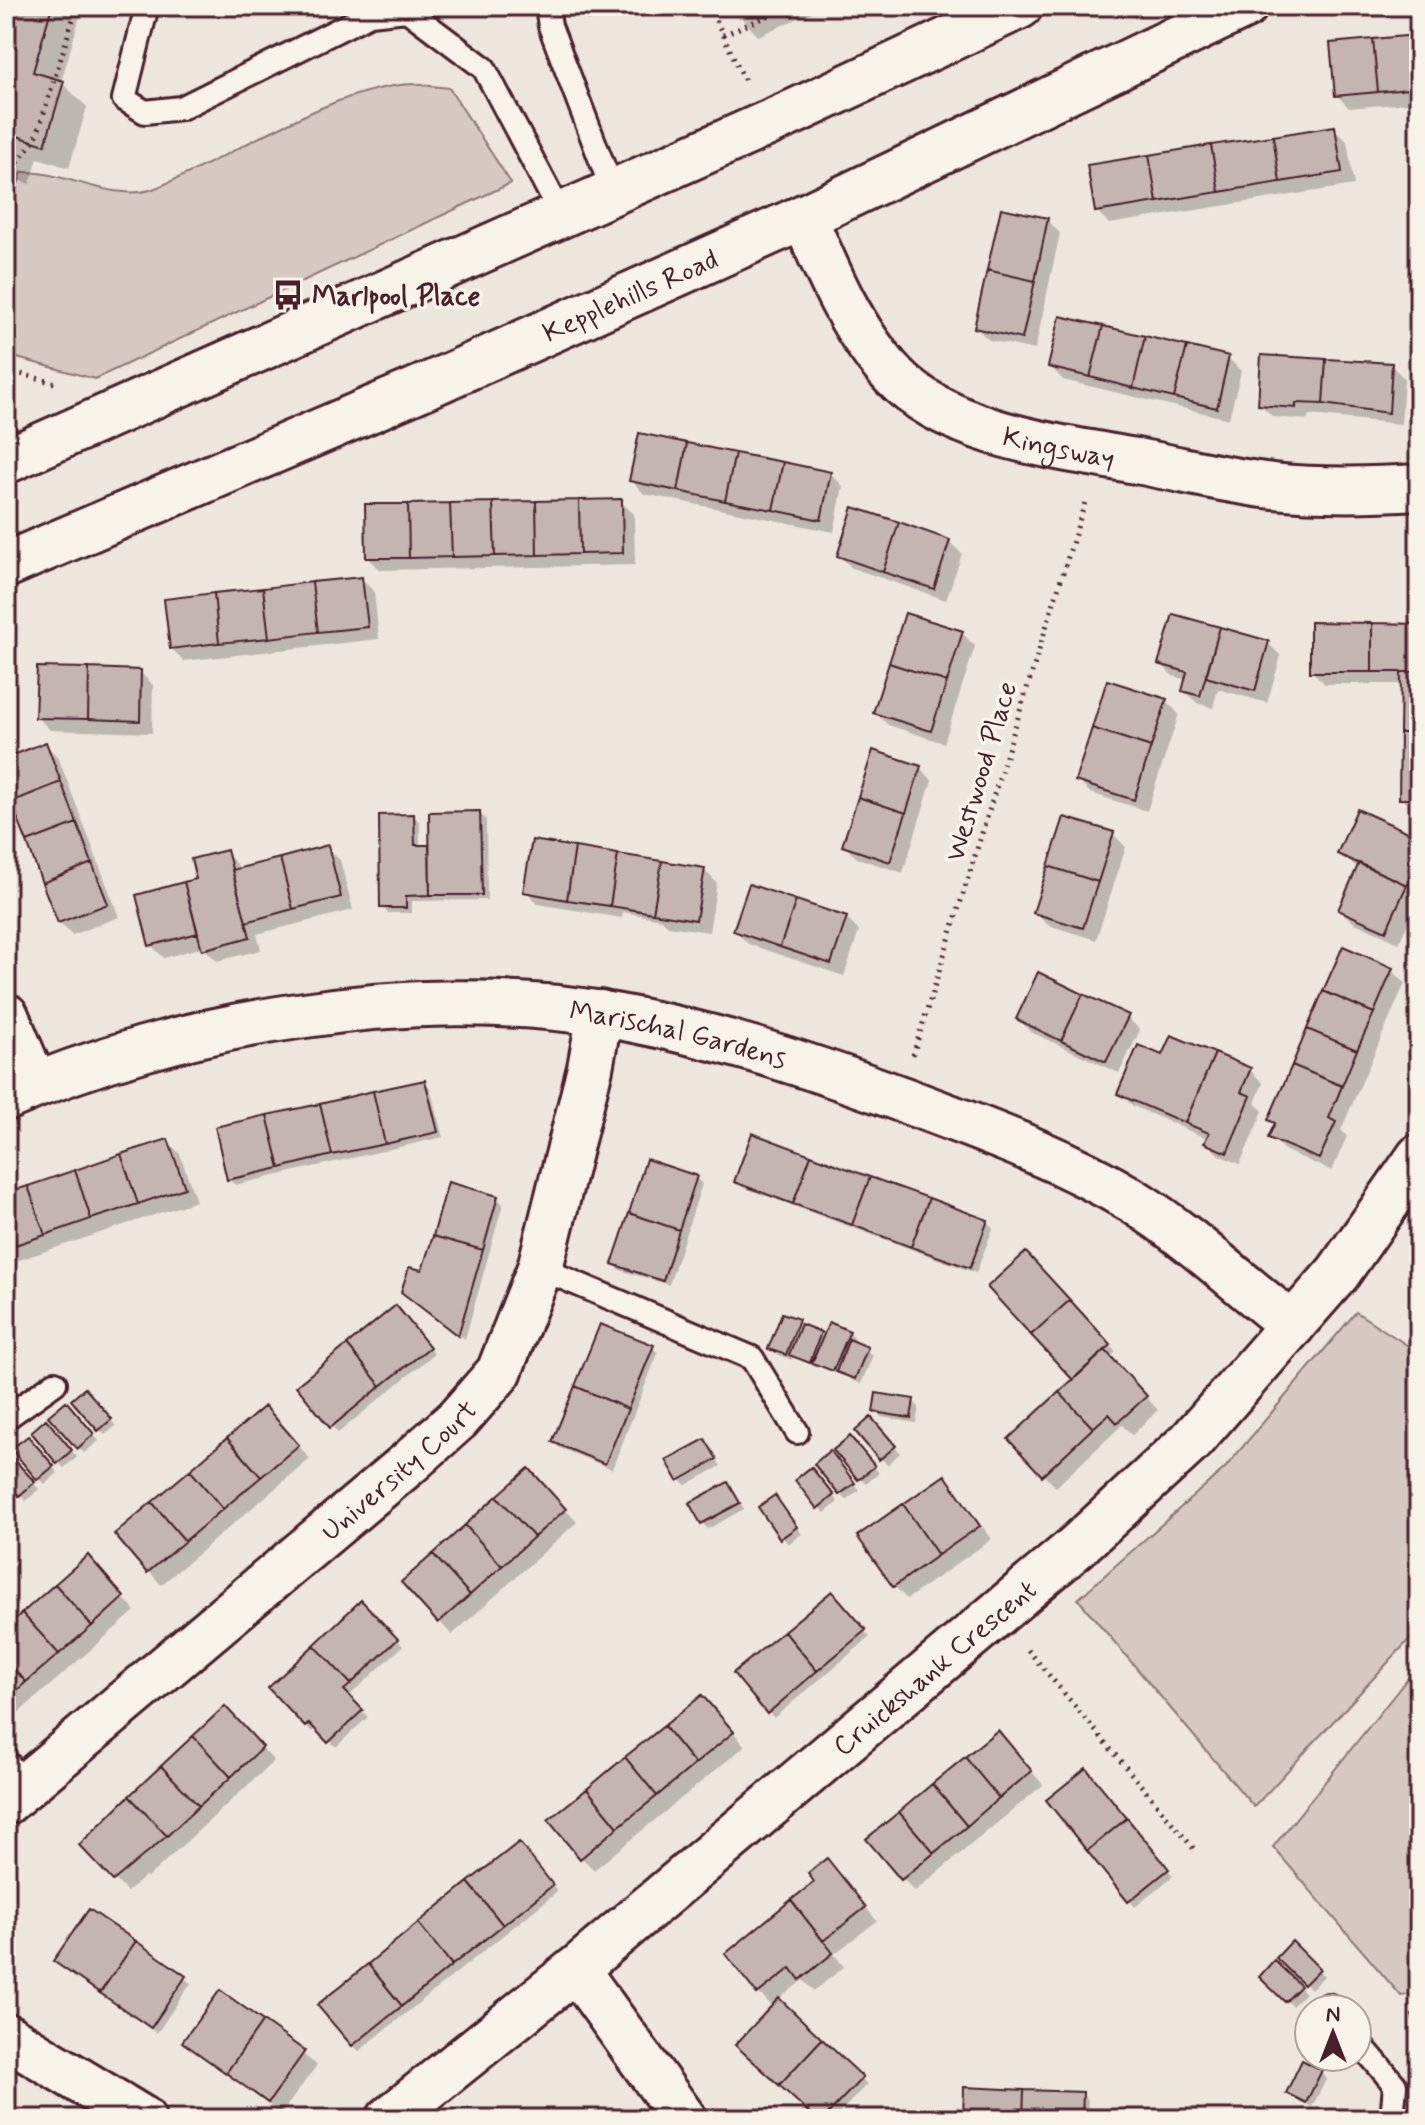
<svg xmlns="http://www.w3.org/2000/svg" width="1425" height="2125" viewBox="0 0 1425 2125" font-family="Mynerve,sans-serif">
<rect width="100%" height="100%" fill="#ece6dd"/>
<filter id="ink" filterUnits="userSpaceOnUse"><feTurbulence type="fractalNoise" baseFrequency=".0125" numOctaves="2"/><feDisplacementMap in="SourceGraphic" scale="16" xChannelSelector="R" yChannelSelector="G"/><feConvolveMatrix kernelMatrix="1 2 1 2 8 2 1 2 1" color-interpolation-filters="sRGB"/></filter>
<g filter="url(#ink)">
<path fill="#d5c9c2" stroke="#907476" stroke-width="2" d="M412,84L449,88L511,183L95,379L6,355V220L22,172C61,170 114,203 153,189C232,158 329,88 412,84Z
M1356,1312L1419,1353V1629L1254,1807L1078,1599L1225,1468Z
M1419,1664V1993L1401,1996L1273,1847Z"/>
<path fill="#0003" d="M6,6H83L61,82L87,107L69,168L38,158L30,184L7,177L6,181Z
M731,6H826L758,36Z
M1419,37V102L1349,108L1337,95L1332,45Z
M1334,129L1347,141L1354,185L1109,224L1097,211Z
M1047,220L1060,233L1035,350L989,340L976,328Z
M1228,358L1241,371L1229,419L1063,380L1051,367Z
M1391,365L1404,378L1401,424L1309,415L1308,420L1273,417L1260,404Z
M830,473L843,486L834,532L644,494L632,481Z
M621,502L634,514L635,565L381,570L368,558Z
M949,541L962,554L946,600L852,568L839,556Z
M362,579L374,592L379,639L184,661L171,648Z
M906,615L962,633L975,646L944,743L888,725L875,712Z
M1174,617L1268,643L1281,656L1267,703L1218,689L1213,708L1197,703L1184,691L1187,680L1173,676L1161,664Z
M1419,626V811H1414L1401,798L1403,684H1325L1312,671Z
M140,672L153,685L152,733L50,730L38,718Z
M1166,701L1179,714L1147,811L1090,793L1077,780Z
M45,744L58,757L119,917L72,935L59,922L6,784V760Z
M920,768L932,780L903,873L857,858L844,846Z
M479,813L486,819L487,900L412,901V913H388L382,907L414,816L420,822V847L431,846Z
M1113,834L1126,847L1096,940L1048,925L1035,912Z
M1419,839V898L1399,943L1353,922L1340,910L1359,869L1340,853Z
M327,848L340,860L353,910L257,934L261,950L217,961L203,947L164,958L151,945L199,880L226,852L241,870Z
M704,870L717,883L709,932L668,926L661,919L623,912L622,918L538,904L526,891Z
M846,918L859,931L844,976L748,944L736,931Z
M1392,970L1405,983L1341,1130L1347,1136L1332,1171L1284,1150L1271,1138L1276,1125L1270,1120Z
M1127,1017L1140,1030L1119,1073L1031,1032L1018,1019Z
M1172,1037L1250,1070L1263,1083L1255,1103L1263,1111L1240,1164L1219,1155L1207,1143L1208,1139L1133,1106L1120,1093L1163,1058Z
M424,1082L430,1088L443,1137L235,1185L229,1179Z
M168,1141L180,1154L196,1201L13,1262L6,1255V1195Z
M696,1178L702,1184L669,1285L620,1270L614,1264Z
M736,1181L987,1222L993,1228L976,1273L742,1187Z
M497,1198L503,1204L465,1339L410,1298L424,1272Z
M1026,1255L1116,1352L1109,1358L1158,1410L1132,1435L1122,1425L1056,1487L1043,1474L1076,1380Z
M402,1314L434,1354L338,1433L299,1387Z
M798,1321L824,1338L849,1332L855,1338L853,1343L873,1355L861,1384L817,1364L816,1367L793,1356L792,1360L777,1354L771,1348Z
M652,1347L658,1353L612,1469L560,1448L554,1442Z
M91,1397L116,1426L105,1435L99,1429Z
M913,1401L919,1407L916,1423L881,1417L875,1411Z
M72,1410L99,1441L84,1453L78,1447Z
M278,1421L310,1459L161,1585L117,1534Z
M876,1425L900,1453L887,1465L858,1431Z
M52,1428L77,1457L64,1468L58,1462Z
M705,1441L721,1466L686,1485L680,1480Z
M34,1444L58,1473L45,1484L39,1479Z
M856,1444L879,1473L866,1484L836,1450Z
M7,1455L39,1489L26,1501L6,1478Z
M836,1459L859,1490L846,1500L817,1464Z
M817,1475L838,1502L825,1513L819,1507Z
M944,1478L992,1539L907,1599L894,1586Z
M541,1483L577,1522L452,1635L404,1583Z
M728,1484L744,1509L708,1529L702,1523Z
M6,1490L18,1503L6,1514Z
M780,1504L802,1534L788,1544L761,1507Z
M100,1571L135,1611L8,1722L6,1630Z
M838,1599L870,1637L774,1718L768,1712Z
M361,1603L403,1646L348,1697L368,1717L336,1747L316,1727L312,1732L271,1688Z
M715,1710L745,1746L594,1870L581,1857Z
M237,1722L274,1761L147,1878L145,1876L127,1892L82,1845Z
M1010,1745L1043,1785L915,1891L903,1879Z
M1092,1776L1173,1876L1135,1907L1049,1801Z
M524,1851L557,1892L359,2051L353,2045Z
M827,1861L877,1921L834,1954L844,1967L814,1991L803,1980L778,2000L867,2084L834,2119H818L773,2007L759,1993Z
M90,1912L191,1983L157,2033L62,1967Z
M1292,1944L1324,1976L1311,1989L1279,1958Z
M1274,1963L1305,1993L1292,2006L1261,1977Z
M220,1993L317,2065L281,2114L185,2042Z
M1321,2072L1327,2078L1312,2107L1288,2093Z
M1082,2094L1088,2100L1087,2119H901V2114L965,2117Z"/>
<path fill="#c4b5b0" stroke="#4a1f2b" stroke-width="2" d="M6,6H52L33,72L64,81L45,145L14,135L6,161Z
M729,6H748L732,13Z
M1416,35L1419,88L1378,92L1373,39Z
M1373,39L1378,92L1335,96L1330,43Z
M1335,126L1342,172L1280,182L1273,136Z
M1273,136L1280,182L1219,192L1211,145Z
M1211,145L1219,192L1157,202L1149,155Z
M1149,155L1157,202L1095,212L1087,165Z
M1001,208L1048,218L1035,281L987,270Z
M987,270L1035,281L1022,339L974,328Z
M1060,316L1103,326L1090,377L1048,367Z
M1103,326L1145,336L1133,388L1090,377Z
M1145,336L1187,346L1174,398L1133,388Z
M1187,346L1229,356L1217,408L1174,398Z
M1261,355L1326,359L1323,404L1296,403V408L1258,405Z
M1326,359L1392,363L1389,413L1323,404Z
M639,433L687,443L678,491L629,481Z
M687,443L735,453L725,501L678,491Z
M735,453L783,462L773,510L725,501Z
M783,462L831,472L821,520L773,510Z
M622,499L623,553L580,554L579,500Z
M579,500L580,554L537,555L536,501Z
M536,501L537,555L495,556L493,502Z
M493,502L495,556L452,557L450,503Z
M450,503L452,557L409,558L408,504Z
M365,504H408L409,558H366Z
M853,507L899,522L883,572L837,556Z
M899,522L950,540L934,589L883,572Z
M362,577L368,627L318,632L312,582Z
M312,582L318,632L269,638L263,588Z
M263,588L269,638L219,643L214,593Z
M214,593L219,643L170,649L164,599Z
M905,613L963,631L947,682L889,663Z
M1173,614L1220,627L1200,696L1182,691L1187,672L1158,664Z
M1310,622L1372,623V672H1310Z
M1372,623L1419,624V672H1372Z
M1220,627L1269,641L1255,691L1206,677Z
M889,663L947,682L931,731L873,713Z
M37,667L89,668L88,719L35,718Z
M89,668L141,670L140,721L88,719Z
M1401,672H1419V733H1400Z
M1107,680L1167,699L1151,747L1092,728Z
M1092,728L1151,747L1134,800L1075,781Z
M1400,733H1419V799H1399Z
M46,742L61,782L11,802L6,789V758Z
M873,750L921,766L906,813L858,797Z
M61,782L77,823L27,842L11,802Z
M858,797L906,813L890,862L842,846Z
M1357,809L1419,837V857L1407,885L1337,854Z
M480,811L482,895H430L429,812Z
M414,814L415,845H429L430,895L406,896V908H380L379,815Z
M1064,817L1114,832L1098,882L1048,866Z
M77,823L92,863L42,883L27,842Z
M532,840L575,847L567,900L523,892Z
M328,845L341,897L293,909L280,858Z
M575,847L618,854L610,906L567,900Z
M227,850L250,937L202,950L184,882L196,879L191,859Z
M618,854L662,861L653,913L610,906Z
M280,858L293,909L246,922L232,870Z
M662,861L705,868L696,920L653,913Z
M92,863L108,904L58,923L42,883Z
M1359,863L1407,885L1386,931L1338,910Z
M1048,866L1098,882L1083,928L1033,913Z
M184,882L198,933L149,946L136,895Z
M749,884L796,900L780,947L733,931Z
M796,900L847,917L831,964L780,947Z
M1343,946L1393,968L1374,1013L1323,991Z
M1038,972L1083,994L1061,1041L1016,1019Z
M1323,991L1374,1013L1357,1050L1307,1029Z
M1083,994L1129,1015L1106,1062L1061,1041Z
M1307,1029L1357,1050L1342,1086L1292,1065Z
M1171,1035L1215,1053L1185,1123L1117,1094L1138,1045L1162,1055Z
M1215,1053L1251,1068L1241,1092L1251,1096L1227,1153L1204,1143L1209,1133L1185,1123Z
M1292,1065L1342,1086L1329,1118L1336,1122L1319,1159L1268,1138L1275,1123L1268,1120Z
M425,1080L438,1132L385,1144L373,1091Z
M373,1091L385,1144L332,1155L320,1104Z
M320,1104L332,1155L280,1168L267,1115Z
M267,1115L280,1168L227,1180L215,1127Z
M752,1133L811,1155L793,1204L734,1182Z
M168,1139L185,1188L138,1204L121,1154Z
M121,1154L138,1204L91,1219L75,1170Z
M811,1155L870,1177L852,1225L793,1204Z
M646,1159L697,1176L679,1230L629,1213Z
M75,1170L91,1219L45,1235L28,1186Z
M870,1177L929,1198L911,1247L852,1225Z
M448,1182L498,1196L483,1250L433,1236Z
M28,1186L45,1235L6,1248V1193Z
M929,1198L988,1220L970,1268L911,1247Z
M629,1213L679,1230L663,1281L612,1264Z
M433,1236L483,1250L458,1336L401,1292L409,1267L422,1270Z
M1026,1252L1070,1300L1031,1335L987,1287Z
M1070,1300L1111,1345L1073,1380L1031,1335Z
M396,1305L430,1347L381,1386L347,1345Z
M782,1313L799,1319L786,1355L768,1349Z
M829,1322L850,1331L833,1371L812,1363Z
M600,1324L654,1345L628,1409L575,1386Z
M801,1324L821,1332L810,1363L789,1355Z
M849,1339L868,1347L855,1379L836,1372Z
M347,1345L381,1386L330,1428L296,1386Z
M1105,1350L1147,1396L1117,1423L1109,1414L1093,1428L1059,1392Z
M575,1386L628,1409L605,1464L552,1442Z
M85,1388L112,1419L98,1431L71,1400Z
M1059,1392L1093,1428L1042,1476L1008,1439Z
M876,1393L914,1399L911,1418L873,1412Z
M66,1401L94,1434L77,1449L48,1416Z
M265,1406L299,1445L261,1477L227,1438Z
M871,1417L896,1446L879,1460L855,1431Z
M46,1419L72,1450L57,1464L31,1432Z
M28,1436L54,1466L37,1480L11,1449Z
M850,1436L875,1466L858,1480L833,1450Z
M227,1438L261,1477L223,1509L190,1470Z
M705,1439L717,1459L678,1481L666,1460Z
M830,1450L855,1483L839,1495L814,1464Z
M7,1452L35,1482L19,1496L6,1481Z
M811,1467L834,1495L817,1509L795,1480Z
M529,1468L566,1509L534,1537L497,1496Z
M190,1470L223,1509L185,1541L152,1502Z
M945,1475L980,1526L938,1555L903,1504Z
M728,1482L740,1503L701,1524L689,1503Z
M775,1495L797,1527L780,1539L758,1507Z
M497,1496L534,1537L502,1566L465,1525Z
M152,1502L185,1541L147,1573L114,1534Z
M903,1504L938,1555L893,1587L857,1536Z
M465,1525L502,1566L470,1595L433,1554Z
M433,1554L470,1595L438,1623L401,1582Z
M88,1555L124,1597L92,1626L55,1584Z
M55,1584L92,1626L59,1654L22,1613Z
M832,1591L866,1630L817,1671L784,1631Z
M361,1600L398,1639L351,1684L314,1645Z
M22,1613L59,1654L26,1682L6,1660V1627Z
M784,1631L817,1671L767,1714L733,1673Z
M314,1645L351,1684L344,1690L363,1710L328,1743L309,1723L305,1727L268,1688Z
M6,1660L26,1682L6,1700Z
M702,1695L734,1732L695,1764L664,1726Z
M225,1706L263,1747L231,1777L193,1736Z
M664,1726L695,1764L657,1796L625,1757Z
M998,1730L1032,1771L999,1798L965,1757Z
M193,1736L231,1777L199,1806L161,1766Z
M625,1757L657,1796L618,1827L587,1789Z
M965,1757L999,1798L967,1826L932,1784Z
M161,1766L199,1806L167,1836L129,1796Z
M1086,1768L1127,1818L1087,1851L1046,1800Z
M932,1784L967,1826L934,1853L899,1812Z
M587,1789L618,1827L580,1859L548,1820Z
M129,1796L167,1836L113,1881L79,1845Z
M899,1812L934,1853L901,1880L866,1839Z
M1127,1818L1169,1869L1128,1902L1087,1851Z
M519,1842L553,1885L503,1925L468,1882Z
M827,1858L866,1907L823,1941L791,1900L814,1882L808,1873Z
M468,1882L503,1925L452,1965L418,1923Z
M791,1900L833,1953L800,1980L791,1968L757,1994L725,1954Z
M89,1909L136,1941L100,1993L53,1961Z
M418,1923L452,1965L402,2006L368,1964Z
M136,1941L186,1976L151,2028L100,1993Z
M1292,1941L1320,1969L1304,1985L1276,1958Z
M1274,1960L1301,1986L1285,2002L1259,1977Z
M368,1964L402,2006L352,2046L317,2005Z
M220,1990L263,2021L226,2073L182,2042Z
M779,1998L822,2039L779,2085L735,2045Z
M1419,2013V2035L1418,2036L1412,2015Z
M263,2021L305,2051L268,2103L226,2073Z
M822,2039L863,2077L823,2119H816L779,2085Z
M1302,2060L1322,2070L1306,2103L1286,2093Z
M964,2087L1024,2090L1023,2119H963Z
M1024,2090L1083,2092L1082,2119H1088H1023Z
M899,2112L963,2114V2119H899Z"/>
<g fill="none" stroke-linecap="round" stroke-linejoin="round">
<g stroke="#4a1f2b" stroke-width="28">
<path id="lane" d="M147,6L124,99L145,112L181,108L370,14L407,10L484,68L561,214
M547,6L550,26L613,192
M540,1268L752,1358L797,1432
M6,1418L55,1383
M6,1761L27,1786
M1328,2005L1331,2009
M1357,2040L1395,2085L1392,2119"/>
</g>
<g stroke="#4a1f2b" stroke-width="50">
<g id="street">
<path id="s1" d="M804,217C827,271 852,331 893,375C949,435 1059,447 1136,461C1181,469 1227,481 1273,486C1321,491 1371,490 1419,487"/>
<path id="s2" d="M6,565L433,383L804,217L1245,6"/>
<path d="M6,1016L35,1085"/>
<path id="s3" d="M6,1098C176,1022 417,983 602,1014C705,1031 803,1063 901,1099C981,1129 1061,1157 1135,1202C1192,1238 1240,1285 1293,1325"/>
<path id="s4" d="M6,1802L410,1462L458,1419L499,1372L540,1268L590,1068L600,1013"/>
<path d="M576,1969L684,2119"/>
<path d="M6,2036L143,2119"/>
<path id="s5" d="M389,2119L576,1969L1075,1548L1190,1442L1338,1273L1419,1157"/>
</g>
</g>
<g stroke="#4a1f2b" stroke-width="50">
<path id="secondary" d="M6,461L798,110L1020,6"/>
</g>
<path stroke="#4a1f2b" stroke-width="5" stroke-dasharray="2 6" stroke-linecap="butt" d="M709,6L745,81
M590,20L592,6
M723,35L792,6
M6,192L15,167L37,135L77,6
M6,370L59,384
M913,1055L1086,499
M1028,1650L1194,1849"/>
<use href="#lane" stroke="#f7f3e8" stroke-width="22"/>
<use href="#street" stroke="#f7f3e8" stroke-width="44"/>
<use href="#secondary" stroke="#f7f3e8" stroke-width="44"/>
</g>
</g>
<defs>
<g id="bus-bare" transform="scale(2.4)"><path d="M-5-6H5V4H4V6H2V4H-2V6H-4V4H-5ZM-3.5-4V0h7V-4ZM-3.5 1.2v1.5H-2V1.2ZM2 1.2v1.5H3.5V1.2Z" fill="#4a1f2b" stroke="#f7f3e8" stroke-width="2.5" paint-order="stroke"/></g>
</defs>
<g fill-rule="evenodd">
<use href="#bus-bare" x="288" y="295"/>
</g>
<g text-anchor="middle" stroke-width="7" stroke-linejoin="round" paint-order="stroke">
<g font-size="28" font-weight="bold" fill="#4a1f2b" stroke="#f7f3e8" text-anchor="start">
<text x="312" y="305">Marlpool Place</text>
</g>
<g font-size="28" fill="#4a1f2b" stroke="#f7f3e8">
<text dy="10" stroke="none"><textPath href="#s2" startOffset="680">Kepplehills Road</textPath></text>
<text dy="10" stroke="none"><textPath href="#s1" startOffset="366">Kingsway</textPath></text>
<text transform="translate(980 771) rotate(-73)" y="10">Westwood Place</text>
<text dy="10" stroke="none"><textPath href="#s3" startOffset="688">Marischal Gardens</textPath></text>
<text dy="10" stroke="none"><textPath href="#s4" startOffset="514">University Court</textPath></text>
<text dy="10" stroke="none"><textPath href="#s5" startOffset="708">Cruickshank Crescent</textPath></text>
</g>
</g>
<rect width="1425" height="2125" fill="none" stroke="#f7f3e8" stroke-width="32"/>
<rect x="16" y="16" width="1393" height="2093" fill="none" stroke="#4a1f2b" stroke-width="3" filter="url(#ink)"/>
<g transform="translate(1333 2033)"><circle r="38" fill="#f7f3e8" stroke="#b29e9c" stroke-width="2"/>
<path d="M0-6L14 30L0 20L-14 30Z" fill="#4a1f2b"/>
<text y="-12" font-size="22" font-weight="bold" text-anchor="middle" fill="#4a1f2b">N</text>
</g>
</svg>
